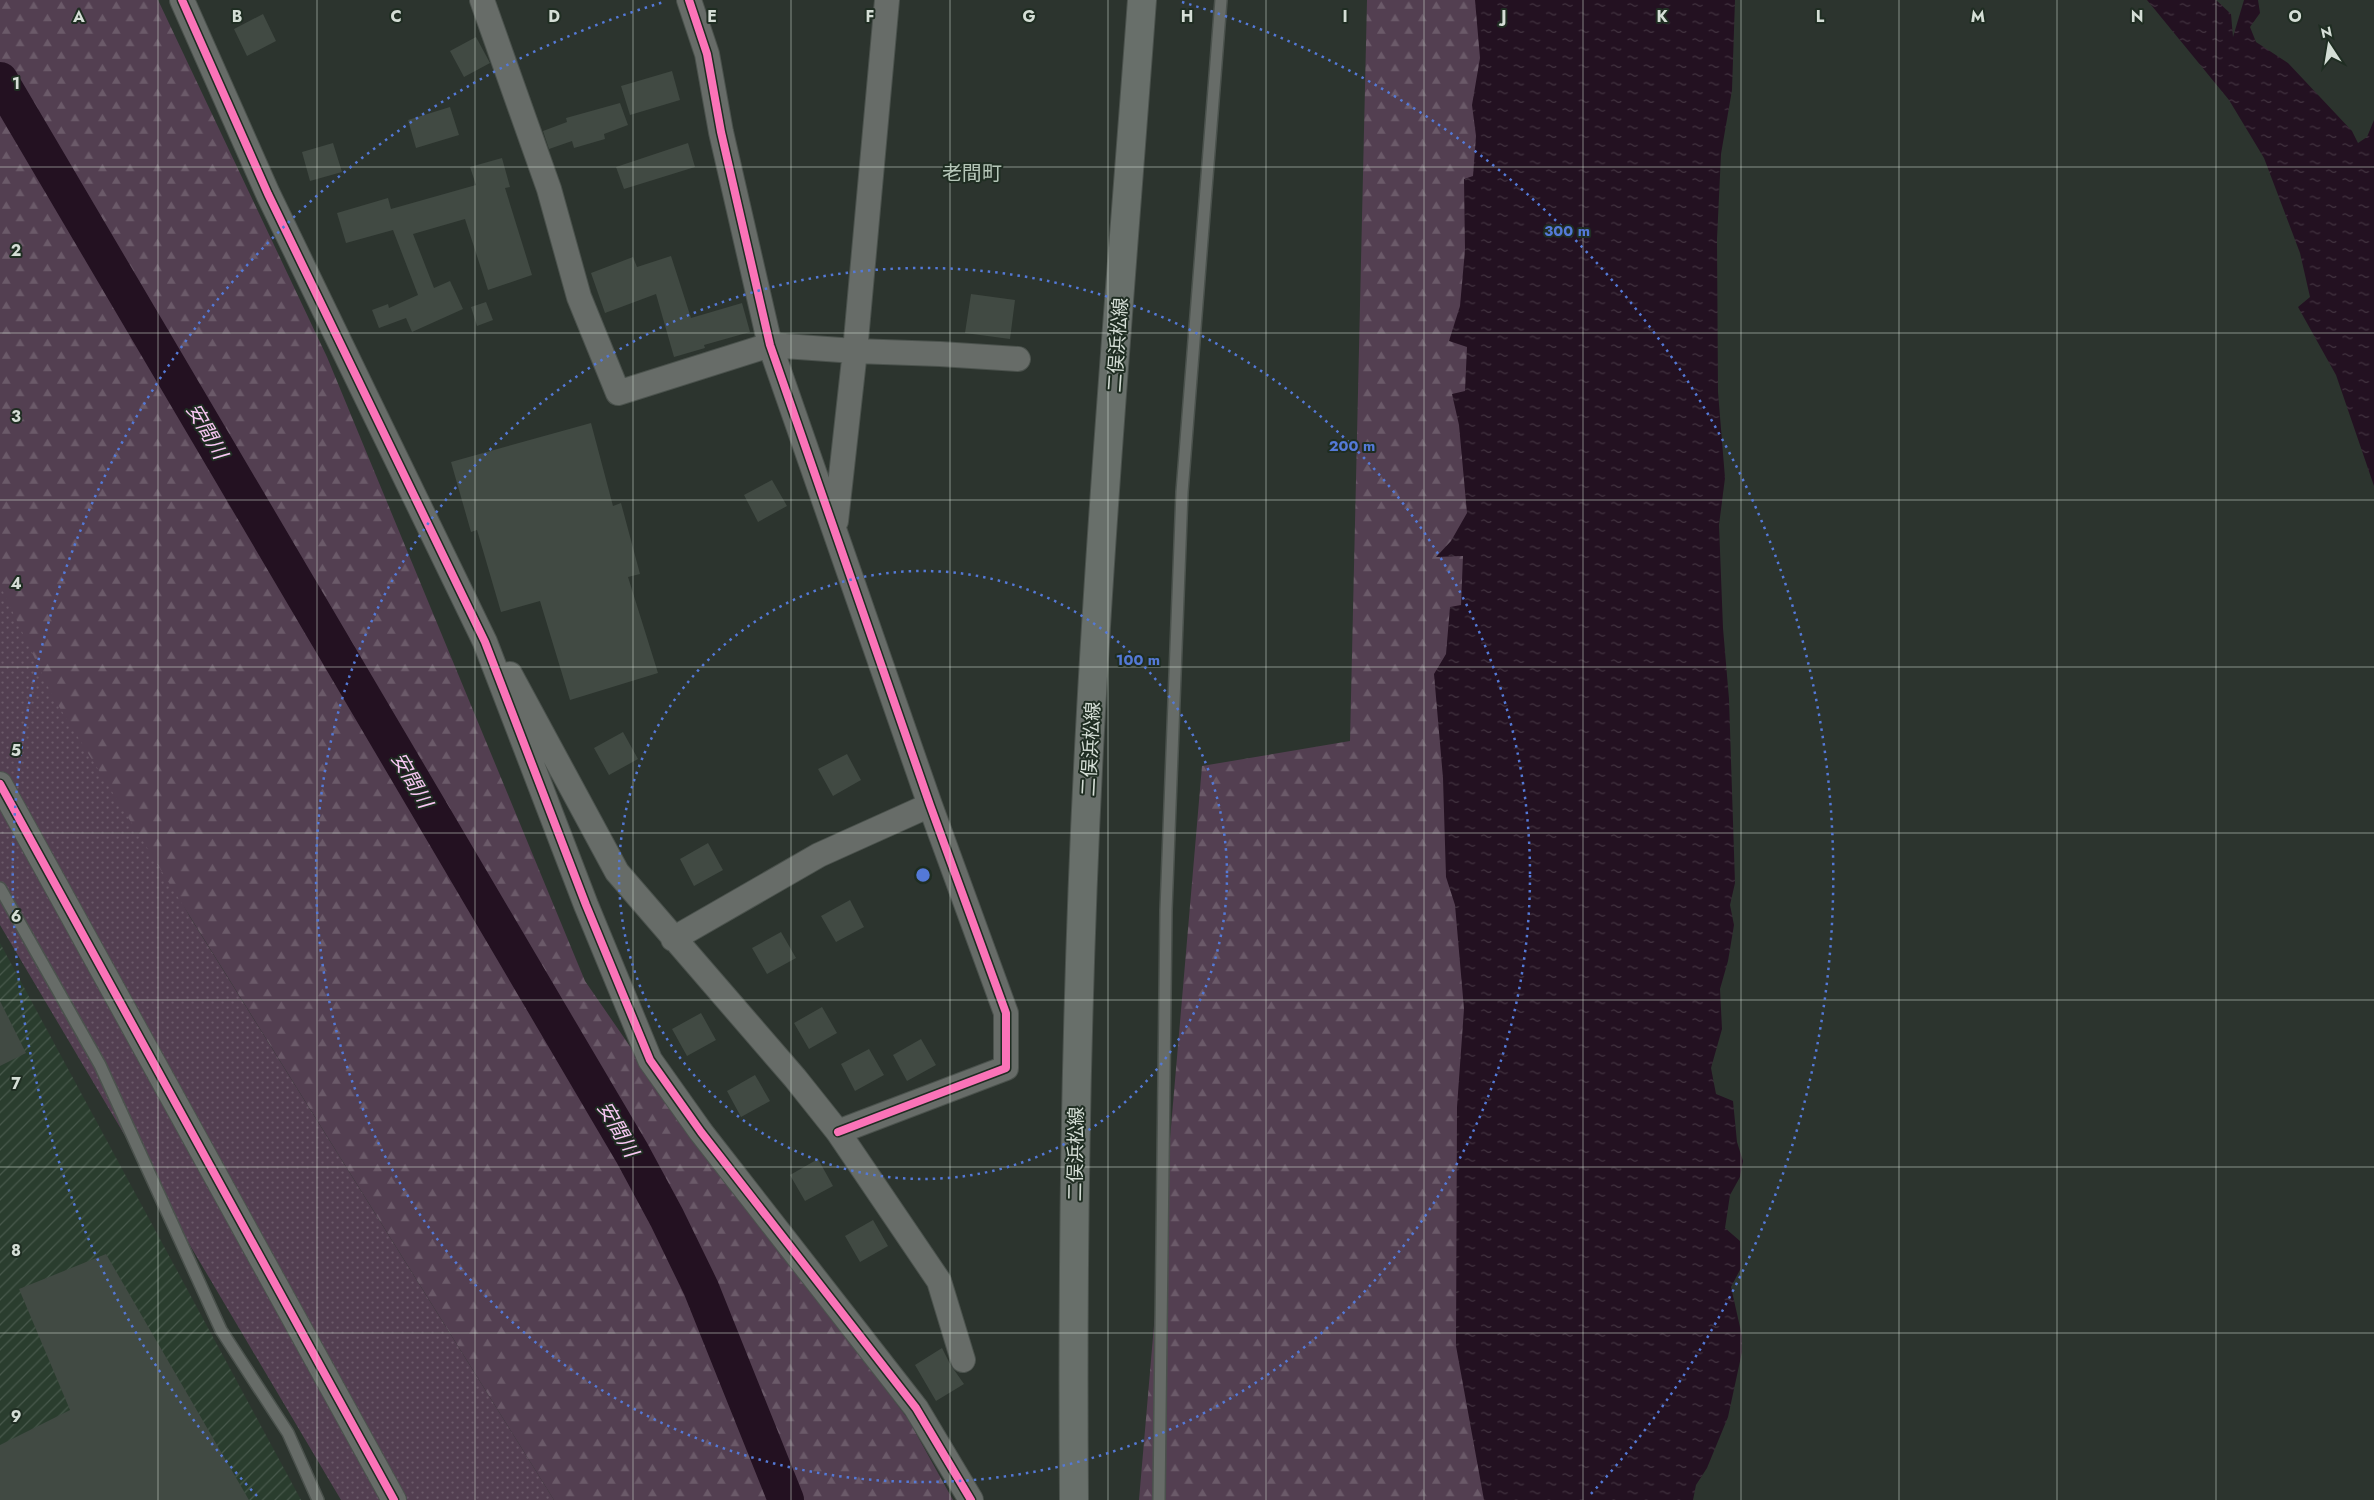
<svg xmlns="http://www.w3.org/2000/svg" width="2374" height="1500" viewBox="0 0 2374 1500" font-family="Jost,'Noto Sans JP',sans-serif">
<defs>
<pattern id="industrial-furrows" width="10" height="10" patternUnits="userSpaceOnUse" patternTransform="scale(1.25)"><rect width="10" height="10" fill="#2a3d2e"/><path d="M-1 1l2-2M0 10L10 0M9 11l2-2" fill="none" stroke="#48594c"/></pattern>
<pattern id="grass-dots" width="8" height="8" patternUnits="userSpaceOnUse" patternTransform="scale(1.25)"><rect width="8" height="8" fill="#533f51"/><path d="M2 2h.1M6 6h.1" fill="none" stroke="#6b5a69" stroke-width="1.8" stroke-linecap="round"/></pattern>
<pattern id="forest-firs" width="22" height="20" patternUnits="userSpaceOnUse" patternTransform="scale(1.25)"><rect width="22" height="20" fill="#533f51"/><path d="M5 1l3.5 6h-7zM16 11l3.5 6h-7z" fill="#6b5a69"/></pattern>
<pattern id="water-ripples" width="26" height="14" patternUnits="userSpaceOnUse" patternTransform="scale(1.25)"><rect width="26" height="14" fill="#231121"/><path d="M2 4q2-2 4 0t4 0M15 11q2-2 4 0t4 0" fill="none" stroke="#423340"/></pattern>
</defs>
<rect width="100%" height="100%" fill="#2c342e"/>
<path fill="url(#industrial-furrows)" d="M0,943L301,1500H0Z"/>
<path fill="url(#grass-dots)" d="M0,564L190,917L554,1500H341L0,925Z"/>
<path fill="url(#forest-firs)" d="M0,0H158L327,357L585,981L678,1116L908,1419L953,1500H554L53,697L0,585Z
M1367,0H1503L1500,1500H1139L1202,766L1350,741Z"/>
<path fill="url(#water-ripples)" d="M1475,0H1735L1732,90L1721,154L1717,239L1718,392L1725,478L1719,525L1723,628L1729,699L1735,883L1730,905L1734,925L1728,961L1720,989L1722,1029L1711,1068L1716,1094L1733,1101L1737,1142L1743,1161L1740,1177L1730,1195L1725,1228L1740,1241L1741,1268L1731,1287L1742,1336V1352L1728,1417L1707,1468L1696,1485L1693,1500H1484L1456,1346L1457,1107L1464,1009L1455,905L1446,877L1443,778L1434,674L1446,654L1450,607L1461,605L1463,556L1436,557L1451,541L1467,513L1459,425L1452,394L1465,391L1467,347L1449,341L1460,306L1465,250L1464,179L1473,176L1476,136L1472,105L1480,58Z
M2147,0H2216L2231,14L2233,37L2244,0H2258L2260,13L2250,27L2256,42L2288,63L2352,131L2358,143L2367,137L2374,120V486L2336,375L2298,307L2310,297L2300,253L2264,158L2229,100Z"/>
<g fill="none" stroke-linecap="round" stroke-linejoin="round">
<path stroke="#231121" stroke-width="36" d="M0,80L632,1153L667,1218L701,1288L786,1500"/>
</g>
<path fill="#414a43" d="M263,14L276,41L247,56L234,29Z
M476,37L490,63L464,77L450,51Z
M672,71L680,100L630,115L621,86Z
M620,103L628,125L604,134L605,139L574,148L572,141L549,149L543,131L567,122L566,118Z
M450,107L459,135L416,148L408,120Z
M333,143L342,172L310,181L302,152Z
M688,143L695,167L624,189L616,167Z
M502,158L510,187L505,188L532,275L488,290L465,219L413,234L434,288L450,281L463,309L412,332L406,318L379,328L372,310L388,304L389,308L418,295L393,230L346,243L337,213L388,198L391,209L476,185L470,167Z
M671,256L691,318L742,303L750,332L704,345L705,348L674,357L656,294L605,313L591,273L633,257L637,267Z
M971,294L1015,300L1010,339L965,333Z
M486,302L493,320L477,326L471,307Z
M591,423L613,506L621,503L640,574L628,577L658,673L570,700L540,601L501,612L477,530L471,532L451,462Z
M772,480L787,506L758,522L744,495Z
M623,732L638,759L609,775L594,748Z
M847,754L861,780L833,796L818,769Z
M708,843L723,870L694,886L680,859Z
M850,900L864,927L836,942L821,916Z
M781,932L796,958L767,974L752,948Z
M0,1001L26,1053L0,1066Z
M822,1007L837,1033L809,1049L794,1023Z
M701,1013L716,1040L687,1056L672,1029Z
M921,1039L936,1065L907,1081L893,1055Z
M869,1049L884,1075L855,1091L841,1064Z
M755,1075L770,1101L741,1117L727,1091Z
M818,1159L833,1186L805,1201L790,1175Z
M873,1220L888,1246L860,1262L845,1236Z
M106,1254L249,1500H0V1445L70,1410L19,1289Z
M942,1348L950,1364L964,1384L936,1401L915,1365Z"/>
<g fill="none" stroke-linecap="round" stroke-linejoin="round">
<g stroke="#4b524d" stroke-width="14">
<path id="service" d="M0,888L100,1065L221,1330L288,1433L318,1500
M1159,1500L1166,910L1182,492L1221,0"/>
</g>
<g stroke="#4b524d" stroke-width="26">
<path id="minor" d="M182,0L268,194L485,642L586,905L650,1060L701,1132L916,1408L971,1500
M482,0L549,189L579,297L618,393L770,345L855,351L940,354L1018,359
M689,0L707,54L721,132L770,345L930,805L1006,1013V1068L838,1132
M836,521L855,351L887,0
M510,674L617,872L795,1078L838,1132L939,1281L963,1360
M0,784L394,1500
M673,939L819,855L930,805"/>
</g>
<g stroke="#4b524d" stroke-width="30">
<path id="secondary" d="M1074,1500C1072,1243 1076,987 1090,730C1103,487 1124,243 1142,0"/>
</g>
<use href="#service" stroke="#676c68" stroke-width="11"/>
<use href="#minor" stroke="#676c68" stroke-width="24"/>
<use href="#secondary" stroke="#686f6a" stroke-width="28"/>
<g stroke="#1f2d22" stroke-width="11">
<path id="cycleway" d="M182,0L268,194L485,642L586,905L650,1060L701,1132L916,1408L971,1500
M689,0L707,54L721,132L770,345L930,805L1006,1013V1068L838,1132
M0,784L394,1500"/>
</g>
<use href="#cycleway" stroke="#fb73b8" stroke-width="8"/>
</g>
<path fill="none" stroke="#d5ded6" stroke-width="1" stroke-opacity="0.55" d="M158,0V1500M317,0V1500M475,0V1500M633,0V1500M791,0V1500M950,0V1500M1108,0V1500M1266,0V1500M1424,0V1500M1583,0V1500M1741,0V1500M1899,0V1500M2057,0V1500M2216,0V1500M0,167H2374M0,333H2374M0,500H2374M0,667H2374M0,833H2374M0,1000H2374M0,1167H2374M0,1333H2374"/>
<g fill="none" stroke="#5479d7" stroke-width="2.5" stroke-dasharray="2.5 5">
<circle cx="923" cy="875" r="304"/>
<circle cx="923" cy="875" r="607"/>
<path d="M257 1496A911 911 0 0 1 664 2M1182 2A911 911 0 0 1 1589 1496"/>
</g>
<g text-anchor="middle" stroke-width="4" stroke-linejoin="round" paint-order="stroke">
<g font-size="19" fill="#d5ded6" stroke="#1f2d22">
<text transform="translate(1117 345) rotate(-86)" y="7">二俣浜松線</text>
<text transform="translate(1090 749) rotate(-87)" y="7">二俣浜松線</text>
<text transform="translate(1075 1154) rotate(-89)" y="7">二俣浜松線</text>
</g>
<g font-size="20" fill="#b6c7b9" stroke="#1f2d22">
<text x="972" y="180">老間町</text>
</g>
<g font-size="20" font-style="italic" fill="#f9c9f4" stroke="#1f2d22">
<text transform="translate(207 431) rotate(60)" y="7">安間川</text>
<text transform="translate(412 780) rotate(60)" y="7">安間川</text>
<text transform="translate(618 1129) rotate(60)" y="7">安間川</text>
</g>
</g>
<g font-size="16" text-anchor="middle" font-weight="bold" fill="#d5ded6" stroke="#1f2d22" stroke-width="4" stroke-linejoin="round" paint-order="stroke">
<text x="79" y="22">A</text>
<text x="237" y="22">B</text>
<text x="396" y="22">C</text>
<text x="554" y="22">D</text>
<text x="712" y="22">E</text>
<text x="870" y="22">F</text>
<text x="1029" y="22">G</text>
<text x="1187" y="22">H</text>
<text x="1345" y="22">I</text>
<text x="1504" y="22">J</text>
<text x="1662" y="22">K</text>
<text x="1820" y="22">L</text>
<text x="1978" y="22">M</text>
<text x="2137" y="22">N</text>
<text x="2295" y="22">O</text>
<text x="16" y="89">1</text>
<text x="16" y="256">2</text>
<text x="16" y="422">3</text>
<text x="16" y="589">4</text>
<text x="16" y="756">5</text>
<text x="16" y="922">6</text>
<text x="16" y="1089">7</text>
<text x="16" y="1256">8</text>
<text x="16" y="1422">9</text>
</g>
<circle cx="923" cy="875" r="8" fill="#5479d7" stroke="#1f2d22" stroke-width="2.5"/>
<g font-size="15" text-anchor="middle" font-weight="bold" fill="#5479d7" stroke="#1f2d22" stroke-width="4" stroke-linejoin="round" paint-order="stroke">
<text x="1567" y="236">300 m</text>
<text x="1352" y="451">200 m</text>
<text x="1138" y="665">100 m</text>
</g>
<g transform="translate(2329 45) rotate(348)" stroke="#1f2d22" stroke-width="4" paint-order="stroke">
<path d="M0-4L9 19L0 12L-9 19Z" fill="#d5ded6"/>
<text y="-8" font-size="14" font-weight="bold" text-anchor="middle" fill="#d5ded6">N</text>
</g>
</svg>
